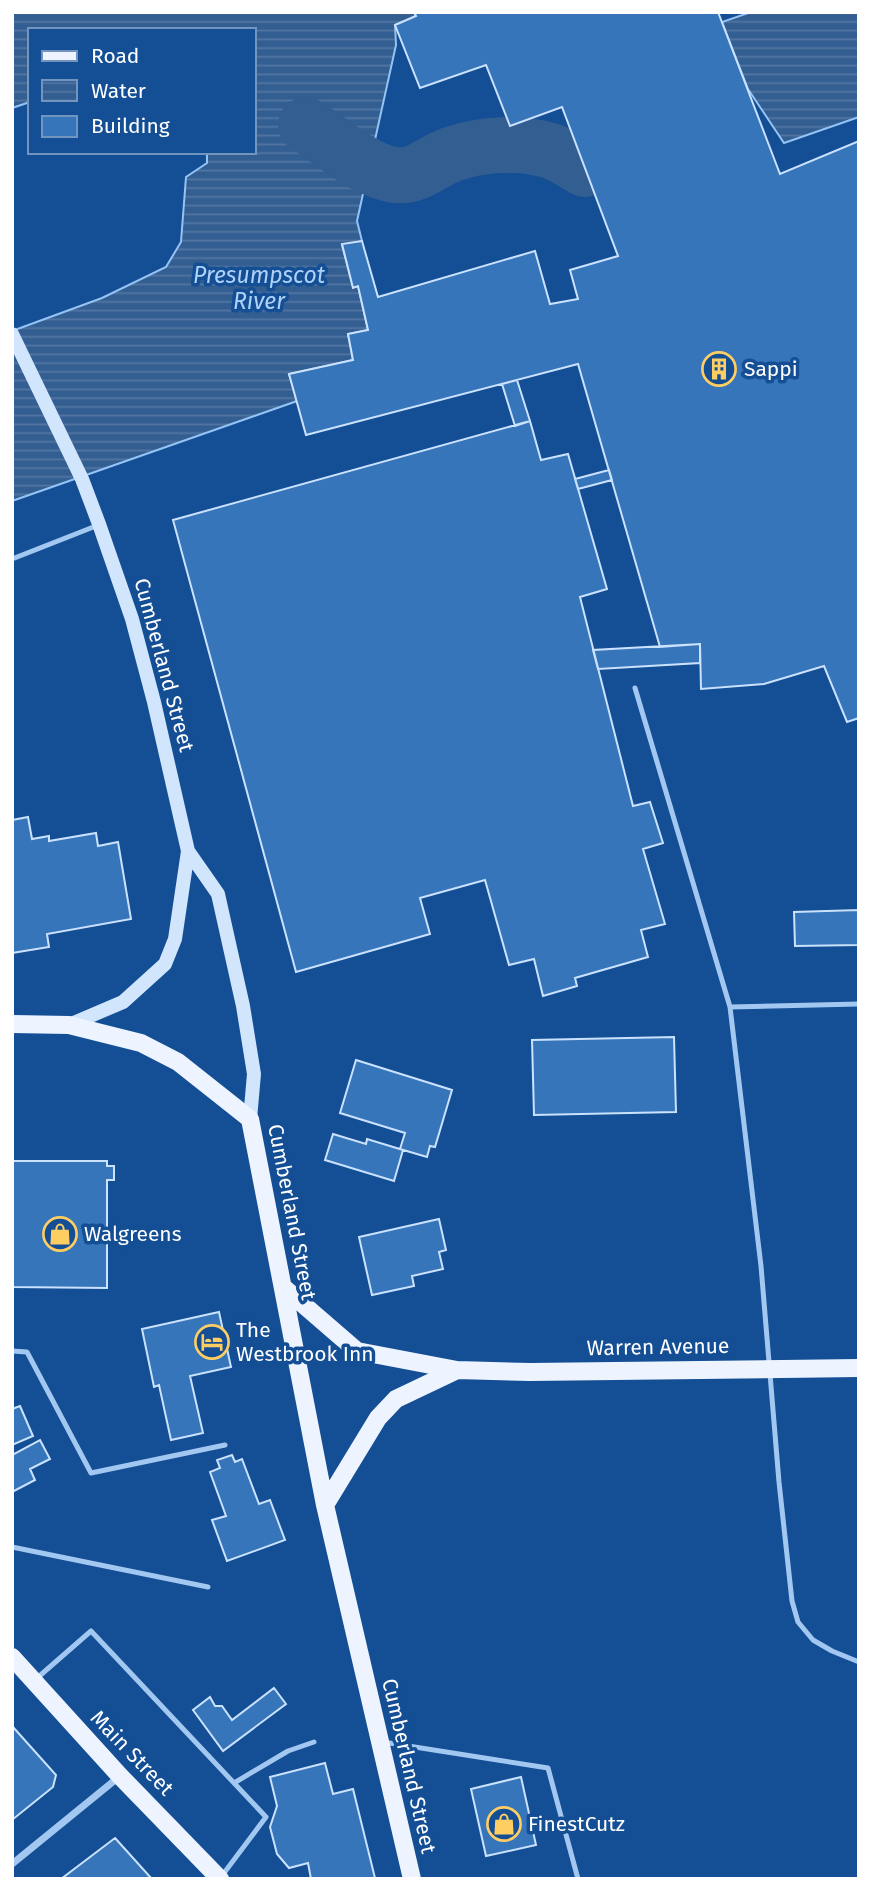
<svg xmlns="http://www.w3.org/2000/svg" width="871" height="1891" viewBox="0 0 871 1891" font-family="'Fira Sans',sans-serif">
<defs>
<pattern id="water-rules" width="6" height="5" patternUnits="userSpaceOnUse" patternTransform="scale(1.75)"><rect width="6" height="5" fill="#335e91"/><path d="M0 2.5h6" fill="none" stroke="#5276a2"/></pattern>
</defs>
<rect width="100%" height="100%" fill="#144e94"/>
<path fill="url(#water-rules)" stroke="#94c3f5" stroke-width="2" d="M12,12H414L416,16L395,25L396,45L357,221L362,241L342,245L353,287L358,286L368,330L348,334L353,360L289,374L297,401L12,501V331L102,298L166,267L181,242L186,177L207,163V152H254V30H30V102L12,108Z
M751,12H859V117L784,143L748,89L722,22Z"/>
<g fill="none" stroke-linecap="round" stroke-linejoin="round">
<path stroke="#335e91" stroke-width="56" d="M306,125C331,141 365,171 395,175C417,178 431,162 450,155C480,144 521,141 551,151C563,155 574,163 585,169"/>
</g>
<path fill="#3775bb" stroke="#cae2fd" stroke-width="2" d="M414,12H718L780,174L859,141V718L847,722L824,666L764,684L701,689L700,644L660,647L578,364L306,435L289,374L353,360L348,334L368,330L358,286L353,288L342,244L362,241L378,297L535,251L550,304L578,299L570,270L618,256L562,107L510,126L486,65L420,88L395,25L416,16Z
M517,380L530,421L515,426L502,384Z
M530,421L541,460L568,454L607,589L580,597L633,806L650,802L663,843L643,849L665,924L641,930L648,957L575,978L577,986L543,996L534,959L509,965L485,880L420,898L430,934L296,972L173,520Z
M609,470L612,480L578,489L575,479Z
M700,644V663L598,669L593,650Z
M28,817L32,839L49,836V841L96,833L98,846L118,842L131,919L47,934L49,947L12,953V820Z
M859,910V945L795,946L794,912Z
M674,1037L676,1112L534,1115L532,1040Z
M356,1060L452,1090L435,1147L430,1146L427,1157L400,1149L405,1133L340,1113Z
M333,1134L366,1144L367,1139L403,1150L394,1181L325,1160Z
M12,1161H107V1166H114V1180H107V1288L12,1287Z
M439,1219L446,1250L439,1252L443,1269L412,1276L414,1286L372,1295L359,1237Z
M219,1312L231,1367L190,1376L203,1433L171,1440L159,1385L154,1387L142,1329Z
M20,1406L33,1436L12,1445V1409Z
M40,1440L50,1459L30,1469L35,1480L12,1492V1455Z
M232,1455L235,1462L242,1459L259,1504L270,1500L285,1540L227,1561L212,1520L226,1516L210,1472L220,1468L217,1460Z
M274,1688L286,1704L223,1751L193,1710L210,1697L215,1706H222L232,1720Z
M13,1727L56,1775L53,1787L12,1820Z
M325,1763L333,1794L353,1789L375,1878L311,1879L308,1863L289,1868L277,1854L270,1827L277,1806L270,1777Z
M521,1777L536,1845L486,1856L471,1789Z
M115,1838L152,1879H61Z"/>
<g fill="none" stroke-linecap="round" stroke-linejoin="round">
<path stroke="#a2c8f2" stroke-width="5" d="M12,559L96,526
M635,688L730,1007L761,1266L779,1482L792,1601L798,1622L813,1640L832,1651L859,1662
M730,1007L859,1004
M12,1351L27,1352L91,1473L225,1445
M12,1547L208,1587
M36,1679L91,1631L266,1817L221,1877
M383,1742L548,1768L578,1879
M234,1783L288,1751L314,1742"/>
<path stroke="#a2c8f2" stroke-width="7" d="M12,1864L120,1776"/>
<path stroke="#d1e5fc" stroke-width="14" d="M12,334L82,479L99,524L132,619L154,702L188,851L218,894L243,1006L254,1074L250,1119
M69,1025L123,1002L165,964L175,939L188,851"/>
<path stroke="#edf4ff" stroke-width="18" d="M12,1024L69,1025L141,1043L178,1062L250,1119L325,1505L412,1879
M283,1287L357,1351L457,1370L530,1372L859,1368
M325,1505L378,1418L396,1399L457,1370
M12,1657L120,1776L220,1879"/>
</g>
<defs>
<g id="building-ring" transform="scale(1.75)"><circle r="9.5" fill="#144e94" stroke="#ffce63" stroke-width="1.5"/><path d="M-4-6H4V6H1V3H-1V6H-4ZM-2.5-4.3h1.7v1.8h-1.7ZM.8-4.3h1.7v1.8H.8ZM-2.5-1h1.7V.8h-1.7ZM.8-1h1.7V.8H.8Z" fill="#ffce63"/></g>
<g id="shop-ring" transform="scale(1.75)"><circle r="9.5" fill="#144e94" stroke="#ffce63" stroke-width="1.5"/><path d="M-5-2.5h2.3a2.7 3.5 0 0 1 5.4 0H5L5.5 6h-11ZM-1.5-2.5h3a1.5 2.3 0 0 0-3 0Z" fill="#ffce63"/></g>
<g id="hotel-ring" transform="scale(1.75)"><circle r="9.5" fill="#144e94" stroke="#ffce63" stroke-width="1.5"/><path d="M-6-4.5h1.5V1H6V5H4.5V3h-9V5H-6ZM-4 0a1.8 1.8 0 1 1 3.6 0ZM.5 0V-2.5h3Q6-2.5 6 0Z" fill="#ffce63"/></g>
</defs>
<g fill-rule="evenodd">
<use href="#building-ring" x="719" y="369"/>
<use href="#shop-ring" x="60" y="1234"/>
<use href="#hotel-ring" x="212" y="1342"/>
<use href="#shop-ring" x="504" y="1824"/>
</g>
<g text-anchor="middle" stroke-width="7" stroke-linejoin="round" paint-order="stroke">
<g font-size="21" fill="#fff" stroke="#144e94" text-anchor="start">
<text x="744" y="376">Sappi</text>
<text x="84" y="1241">Walgreens</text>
<text x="236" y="1337">The<tspan x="236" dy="24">Westbrook Inn</tspan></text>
<text x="528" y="1831">FinestCutz</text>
</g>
<g font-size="21" fill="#fff" stroke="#144e94">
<text transform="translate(164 665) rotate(75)" y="7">Cumberland Street</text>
<text transform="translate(292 1212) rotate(79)" y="7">Cumberland Street</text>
<text transform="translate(658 1347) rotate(-1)" y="7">Warren Avenue</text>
<text transform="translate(132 1753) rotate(46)" y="7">Main Street</text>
<text transform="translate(409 1766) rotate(77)" y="7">Cumberland Street</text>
</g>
<g font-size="23" font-style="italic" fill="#aed2f9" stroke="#144e94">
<text x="259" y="283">Presumpscot<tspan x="259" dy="26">River</tspan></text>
</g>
</g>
<rect width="871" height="1891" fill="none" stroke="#ffffff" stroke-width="28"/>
<rect x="28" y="28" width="228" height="126" fill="#144e94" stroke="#7295bf" stroke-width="2"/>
<rect x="42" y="51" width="35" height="10" fill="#edf4ff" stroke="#7295bf" stroke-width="2"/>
<text x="91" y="63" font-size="21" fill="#ffffff">Road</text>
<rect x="42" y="80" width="35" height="21" fill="url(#water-rules)" stroke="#7295bf" stroke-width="2"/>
<text x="91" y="98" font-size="21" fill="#ffffff">Water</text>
<rect x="42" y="116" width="35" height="21" fill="#3775bb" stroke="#7295bf" stroke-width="2"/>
<text x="91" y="133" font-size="21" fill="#ffffff">Building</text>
</svg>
